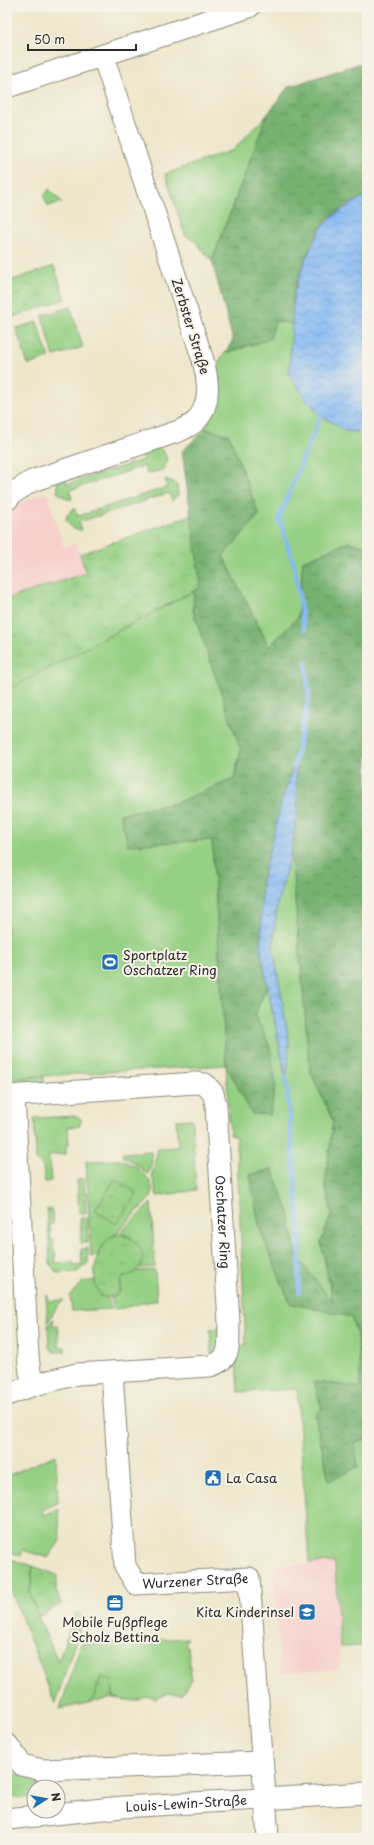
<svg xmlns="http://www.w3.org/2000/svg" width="374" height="1845" viewBox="0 0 374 1845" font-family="'Playpen Sans',sans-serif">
<defs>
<pattern id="forest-crowns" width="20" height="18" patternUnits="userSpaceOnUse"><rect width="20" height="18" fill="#78b272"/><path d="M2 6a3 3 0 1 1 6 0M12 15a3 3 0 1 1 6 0" fill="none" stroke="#63915e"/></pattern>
<pattern id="park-tufts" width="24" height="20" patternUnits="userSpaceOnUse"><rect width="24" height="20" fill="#96d084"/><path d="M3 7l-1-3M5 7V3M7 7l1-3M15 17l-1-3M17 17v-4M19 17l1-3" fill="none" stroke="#81b372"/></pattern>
<pattern id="water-waves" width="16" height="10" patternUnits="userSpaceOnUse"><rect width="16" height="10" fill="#84b9f3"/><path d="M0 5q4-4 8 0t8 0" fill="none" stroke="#6c97c5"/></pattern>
</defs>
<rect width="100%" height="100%" fill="#f7f3e8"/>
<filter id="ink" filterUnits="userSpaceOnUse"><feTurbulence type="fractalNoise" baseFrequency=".025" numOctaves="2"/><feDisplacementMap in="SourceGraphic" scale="8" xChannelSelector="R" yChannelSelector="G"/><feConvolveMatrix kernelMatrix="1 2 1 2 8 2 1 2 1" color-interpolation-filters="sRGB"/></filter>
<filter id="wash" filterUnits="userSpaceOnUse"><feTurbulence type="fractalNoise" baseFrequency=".012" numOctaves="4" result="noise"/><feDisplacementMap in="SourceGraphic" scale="16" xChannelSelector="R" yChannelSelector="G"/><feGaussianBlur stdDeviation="0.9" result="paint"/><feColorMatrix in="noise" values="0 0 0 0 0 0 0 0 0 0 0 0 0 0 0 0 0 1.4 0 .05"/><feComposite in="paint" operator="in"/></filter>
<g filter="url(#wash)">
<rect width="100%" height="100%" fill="#eee7cc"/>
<path fill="#f7d0cc" d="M47,493L64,547L76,543L87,573L7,599V520L17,503Z
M335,1562L340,1669L280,1673L273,1566Z"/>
<path fill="#96d084" stroke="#607e58" d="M267,115L212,261L196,242L185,235L165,174L233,150Z
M70,307L83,347L54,356L42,316Z
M275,321L293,324L289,373L321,415L345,430L357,432L367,448V547L349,542L303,561L298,617L269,647L223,556L229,435L204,428L209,423L219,387L218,363L225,353L270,339Z
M159,448C168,454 169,461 162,470L147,474L144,466L70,490L72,499H68L58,493L57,483L65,477L67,484L143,460L140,452Z
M165,479L174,482L177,485L178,495L172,501L169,493L79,522L82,530L73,529L66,520L67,515L74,508L78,516L167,487Z
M194,591L193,611L241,750L234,779L176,803L121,814L212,840L226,1065L270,1047L255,1014L267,986L286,1080L289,1041L273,946L277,905L291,852L310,1070L333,1121L325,1185L332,1213L321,1242L333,1303L297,1257L289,1213L271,1169L250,1175L290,1303L351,1317L357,1334L361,1388L314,1382L322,1408L355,1442L367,1439V1646L340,1647L335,1562L309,1563L297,1389L238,1392L235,1346L246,1345L236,1137L230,1135L226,1065L7,1078V690Z
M44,1077V1086L17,1088L13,1078Z
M78,1116L81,1119L80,1126L68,1127L69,1145H66V1154L49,1155L51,1181L45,1182L43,1167L36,1160L34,1118Z
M192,1119L196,1190L157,1196L152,1175L158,1148L178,1147L176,1120Z
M151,1151L152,1162L148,1174L130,1160L123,1157L122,1153Z
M121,1160C136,1166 155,1177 152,1196L115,1235L109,1238L98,1256L91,1257L86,1161Z
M84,1179L86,1213H79L77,1180Z
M151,1203L155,1267L139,1268L142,1263L130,1236L119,1234Z
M47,1209H52L53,1224L50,1225L51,1240H54L53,1250L55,1251L56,1263L73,1262L74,1266L82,1265L81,1249L88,1248V1263L77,1272L57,1273L50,1264Z
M80,1218H87L88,1243H81Z
M155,1270L157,1301C142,1301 130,1308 115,1309L110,1297C123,1294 119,1287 122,1277L137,1271Z
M95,1280L101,1296L107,1298L112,1309L72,1311L70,1296L82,1282Z
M46,1296H48L49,1301L64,1300L56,1308L48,1322Z
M53,1319V1326H58L59,1347H65V1352H53V1349H49L48,1325Z
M224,1328L221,1348L212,1357L210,1329Z
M56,1455L58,1503L42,1510L44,1515L59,1509L60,1541L48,1558L23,1550L21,1556L7,1551V1476Z
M7,1558L33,1566L30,1592L38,1617L58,1661L76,1612L83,1618L55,1704L7,1580Z
M188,1638L185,1643C192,1657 188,1664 192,1679L182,1695L169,1693L156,1699L146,1697L136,1701L113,1698L112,1680L102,1678L92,1702L60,1709L81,1644Z
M26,1769L56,1779L57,1787H34V1797C24,1798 15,1799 7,1793V1780Z"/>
<path fill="url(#forest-crowns)" stroke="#526e4e" d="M367,61V196C351,201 331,214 321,227C312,239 297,278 294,293C292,303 293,314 293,324L275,321L270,339L225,353L233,340L212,261L267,115L288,87Z
M206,429L229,435L259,515L223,556L269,647L298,617L303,561L349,542L367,547V1439L355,1442L358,1467L329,1481L315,1415L322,1408L314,1382L361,1387L357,1334L351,1317L290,1303L260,1230L250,1175L272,1169L289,1213L297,1257L333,1302L321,1242L332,1213L325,1185L333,1121L310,1070L291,852L298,806L282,801L262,880L261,952L267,986L255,1014L270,1047L276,1085L270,1115L252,1114L226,1065L212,840L128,845L120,814L176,803L234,779L241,750L193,611L194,591L201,587L182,451Z"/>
<path fill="url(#park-tufts)" stroke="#607e58" d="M49,189L62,202L48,206L44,197Z
M54,266L65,299L7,319V282Z
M37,322L49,358L28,365L16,328Z
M191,515L201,587L7,690V599L86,573L80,554Z
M115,1179L137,1193L116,1224L95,1210Z
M119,1234C147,1240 153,1271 122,1277C117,1291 123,1301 101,1296C98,1291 95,1286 95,1281C93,1263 100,1238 119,1234Z
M33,1566L57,1575L56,1590L61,1604L38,1617L30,1592Z
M101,1677L112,1680L113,1698L92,1702Z"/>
<path fill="url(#water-waves)" stroke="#58728f" d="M367,196V431L365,432L345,431L321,415L307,401L289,373L294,293L306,258L321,228L334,215L361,198Z
M295,762L298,806L291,852L277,905L273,946L289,1041L287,1082L261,952L262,880L282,801Z"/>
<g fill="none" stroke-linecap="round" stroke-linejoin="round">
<path stroke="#84b9f3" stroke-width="4.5" d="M304,630L295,568L279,518L321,415
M294,767L309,697L306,662
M286,1077L300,1232L299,1292"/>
</g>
</g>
<g filter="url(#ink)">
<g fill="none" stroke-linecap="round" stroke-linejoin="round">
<g stroke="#8c897c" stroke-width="23">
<g id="minor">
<path d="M7,87L249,7"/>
<path d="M7,500L13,493L32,481L179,431C185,428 193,425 197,420C212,402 208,380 203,360L103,56"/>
<path id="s1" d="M7,1096L195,1083L205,1084L213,1093L216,1105L229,1323C228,1345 233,1359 210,1366L77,1374L34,1385L7,1395"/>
<path d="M14,1096L28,1355L30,1372L34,1385"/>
<path id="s2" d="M112,1372L125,1566L136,1584L249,1578L268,1838"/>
<path d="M7,1744L22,1765L42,1770L261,1762"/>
<path id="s3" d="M7,1819L122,1807L367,1793"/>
</g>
</g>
<use href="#minor" stroke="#fff" stroke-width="21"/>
</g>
</g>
<defs>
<g id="stadium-square" transform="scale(0.9)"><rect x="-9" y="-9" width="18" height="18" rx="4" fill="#1f6fb2" stroke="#f7f3e8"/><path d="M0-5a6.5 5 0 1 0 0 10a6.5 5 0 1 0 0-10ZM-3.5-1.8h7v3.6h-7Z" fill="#fff"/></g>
<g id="civic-square" transform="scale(0.9)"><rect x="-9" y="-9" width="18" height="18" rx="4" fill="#1f6fb2" stroke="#f7f3e8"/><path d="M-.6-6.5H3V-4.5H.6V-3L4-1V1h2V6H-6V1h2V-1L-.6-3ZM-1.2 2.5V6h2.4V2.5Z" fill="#fff"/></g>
<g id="office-square" transform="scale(0.9)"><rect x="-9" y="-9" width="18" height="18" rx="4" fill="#1f6fb2" stroke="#f7f3e8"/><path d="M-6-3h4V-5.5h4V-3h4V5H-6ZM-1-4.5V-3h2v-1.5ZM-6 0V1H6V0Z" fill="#fff"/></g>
<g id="school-square" transform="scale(0.9)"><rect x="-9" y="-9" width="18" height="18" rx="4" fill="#1f6fb2" stroke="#f7f3e8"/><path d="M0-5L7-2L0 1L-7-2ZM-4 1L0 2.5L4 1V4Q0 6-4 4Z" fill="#fff"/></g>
</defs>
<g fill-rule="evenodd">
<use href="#stadium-square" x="110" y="962"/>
<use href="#civic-square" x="213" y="1478"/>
<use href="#office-square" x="115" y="1603"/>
<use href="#school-square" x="307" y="1612"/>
</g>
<g text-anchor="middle" stroke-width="4" stroke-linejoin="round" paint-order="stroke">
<g font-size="13" fill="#2b2b2b" stroke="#f7f3e8">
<text transform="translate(191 326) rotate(73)" y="5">Zerbster Straße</text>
<text dy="5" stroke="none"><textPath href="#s1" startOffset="340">Oschatzer Ring</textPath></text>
<text dy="5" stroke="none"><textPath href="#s2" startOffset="275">Wurzener Straße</textPath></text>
<text dy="5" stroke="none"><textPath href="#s3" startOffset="180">Louis-Lewin-Straße</textPath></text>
</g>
<g font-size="13" fill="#2b2b2b" stroke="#f7f3e8" text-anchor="start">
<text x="123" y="960">Sportplatz<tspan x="123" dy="15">Oschatzer Ring</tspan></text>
<text x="226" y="1483">La Casa</text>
<text x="294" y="1617" text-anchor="end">Kita Kinderinsel</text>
<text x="115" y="1627" text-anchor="middle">Mobile Fußpflege<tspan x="115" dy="15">Scholz Bettina</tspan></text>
</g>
</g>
<rect width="374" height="1845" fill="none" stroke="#f7f3e8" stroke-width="24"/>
<g transform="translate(46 1799) rotate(79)"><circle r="19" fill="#f7f3e8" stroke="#a5a39c"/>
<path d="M0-3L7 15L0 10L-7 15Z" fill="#1f6fb2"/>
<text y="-6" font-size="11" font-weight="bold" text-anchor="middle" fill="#2b2b2b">N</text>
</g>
<path d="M28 44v6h108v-6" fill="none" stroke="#2b2b2b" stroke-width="2"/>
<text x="34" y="44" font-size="12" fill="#2b2b2b" stroke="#f7f3e8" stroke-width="3" paint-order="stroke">50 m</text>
</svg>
